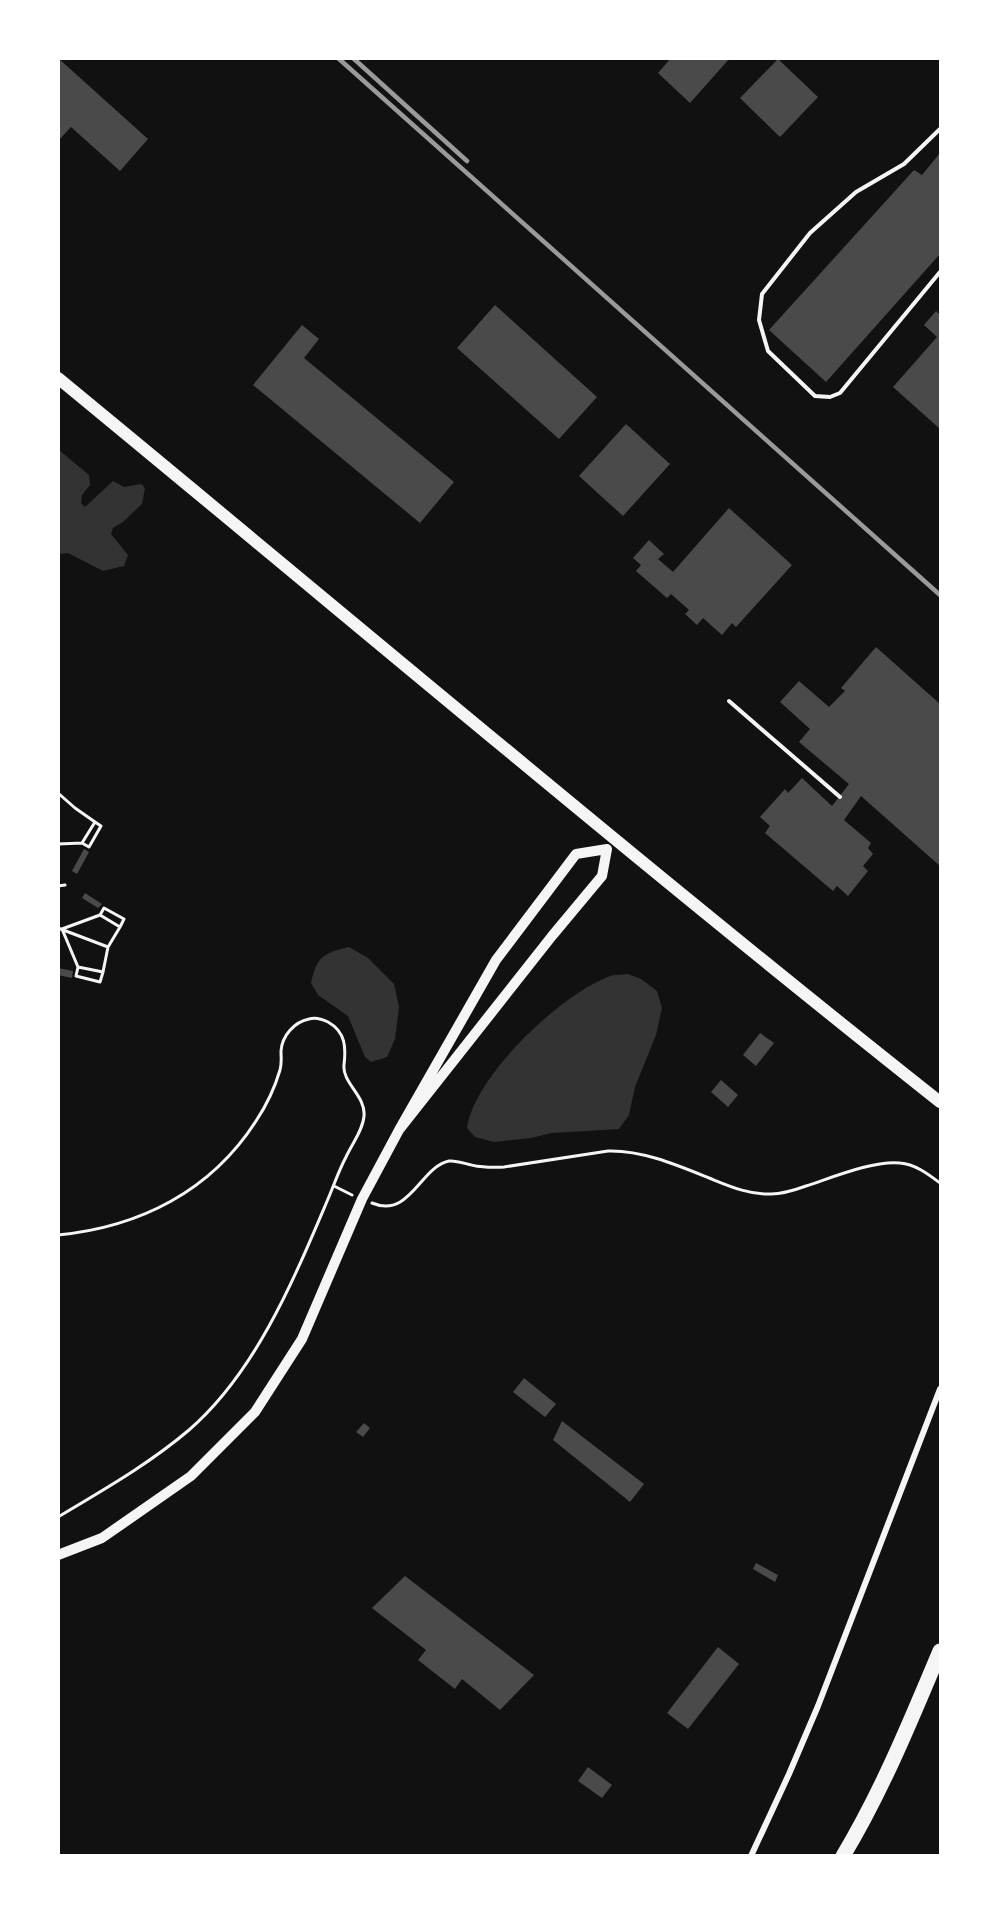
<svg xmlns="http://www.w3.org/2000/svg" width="999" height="1914" viewBox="0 0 999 1914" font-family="Montserrat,sans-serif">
<rect width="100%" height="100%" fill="#111"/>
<path fill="#333" d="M59,450L89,475L90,485L82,495L81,503L85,507L113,481L124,487L141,484L145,488L142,504L123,522L113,528L111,534L128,555L124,566L103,571L68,553L59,554Z
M349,947L368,958L394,984L399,1007L395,1039L387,1057L371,1062L365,1057L348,1016L318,995L311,983C317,956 324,953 349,947Z
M628,974L641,979L657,991L662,1008L656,1035L635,1087L629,1115L619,1129L552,1133L531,1138L494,1142L475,1137L467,1128C474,1076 561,994 610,976C616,974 622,975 628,974Z"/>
<path fill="#4a4a4a" d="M58,58L148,139L120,171L71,127L58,141Z
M671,58H730L690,103L658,73Z
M778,59L818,97L780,137L740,98Z
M940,153V254L826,382L769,330L914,170L922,175Z
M495,305L597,397L559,439L457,348Z
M936,311L940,315V429L893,387L937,337L924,325Z
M302,325L319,339L304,358L454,482L420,523L253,385Z
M626,424L670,464L623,516L579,476Z
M729,508L792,565L736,627L732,623L722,635L703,618L697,625L685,614L689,610L671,594L667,598L636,571L641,565L633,558L649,540L664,554L658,559L673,572Z
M876,647L940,704V866L861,796L844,820L871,843L868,848L873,854L863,866L868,871L848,896L837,886L833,891L765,833L770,826L760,817L785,789L788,793L802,778L832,806L849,784L799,742L810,729L780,702L799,681L829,707L845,691L841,688Z
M84,849L89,852L77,874L72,871Z
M85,893L102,904L98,908L82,898Z
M58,968L73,971L72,978L58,975Z
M760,1033L774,1043L756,1066L743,1055Z
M721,1080L738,1095L728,1107L711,1092Z
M524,1378L556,1404L545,1417L513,1392Z
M562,1421L644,1484L630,1502L553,1440Z
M364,1423L370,1428L363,1437L356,1432Z
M756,1563L778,1575L775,1582L753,1569Z
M405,1576L534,1675L500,1710L462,1679L455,1689L418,1660L426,1650L372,1608Z
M718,1647L739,1664L688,1729L667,1713Z
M588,1767L612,1785L602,1798L578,1781Z"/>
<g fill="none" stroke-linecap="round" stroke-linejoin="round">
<path stroke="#f5f5f5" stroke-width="3" d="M58,793L75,808L95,822
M58,844L82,843L89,847L101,826L95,822L82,843
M58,886L65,885
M58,928L108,947
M78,967L62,929L100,915L104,908L124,919L120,927L100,915
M78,967L103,972L100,982L76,976Z
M103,972L108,947L120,927
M334,1186L352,1195
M372,1203C410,1219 420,1167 449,1161C457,1160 468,1165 476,1166C486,1167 495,1168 504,1167L608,1151C642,1150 677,1165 709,1178C729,1186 749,1195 771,1194C783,1194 795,1190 806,1186C831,1178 874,1160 900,1163C915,1164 928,1174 940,1183
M58,1235C140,1227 211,1191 256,1121C266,1106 275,1087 280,1070C282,1063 281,1058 281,1051C282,1036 294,1022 309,1019C315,1017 322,1019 328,1022C346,1032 346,1048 344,1065C342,1083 366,1096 364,1116C363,1130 352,1144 346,1157C339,1170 334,1185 328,1199C294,1279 256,1372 189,1430C149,1464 103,1490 58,1517"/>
<path stroke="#f5f5f5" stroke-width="4" d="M940,129L904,164L856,192L810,233L762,294L759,320L768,351L815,396L830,397L840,393L940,272
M729,701L840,797"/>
<path stroke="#f5f5f5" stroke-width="6" d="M751,1856L789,1774L818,1706L940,1389"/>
<path stroke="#f5f5f5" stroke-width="10" d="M58,1555L102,1538L191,1476L255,1412L302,1339L362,1199L399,1130L496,960L576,854L607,849L602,876L552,936L399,1130"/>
<path stroke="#f5f5f5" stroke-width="12" d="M58,378C352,620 642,866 940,1102"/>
<path stroke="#f5f5f5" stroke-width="15" d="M843,1856C882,1791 911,1720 940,1651"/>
<path stroke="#9a9a9a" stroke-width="4.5" d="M338,58L940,595
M353,58L467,161"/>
</g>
<rect width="999" height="1914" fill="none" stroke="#ffffff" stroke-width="120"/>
</svg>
